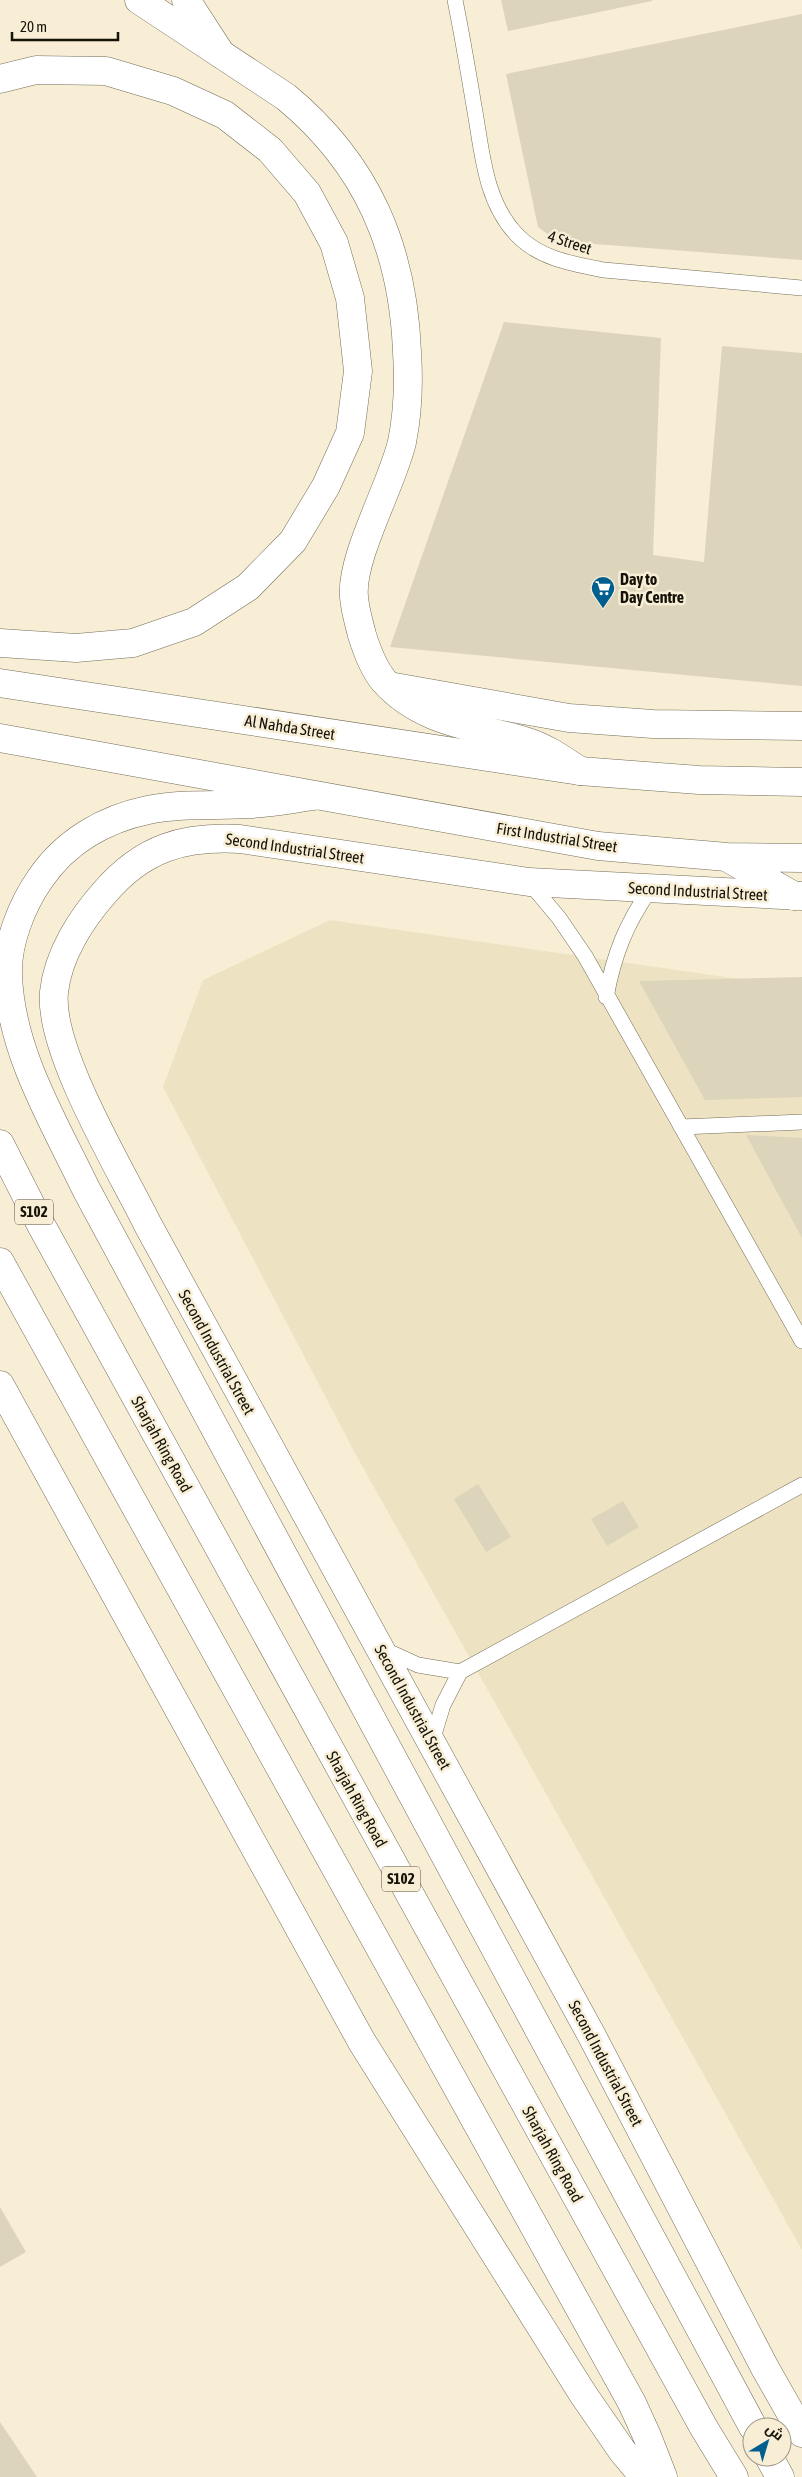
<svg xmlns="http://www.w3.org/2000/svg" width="802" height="2477" viewBox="0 0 802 2477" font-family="'Asap Condensed',Cairo,sans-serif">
<rect width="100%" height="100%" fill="#f7eed5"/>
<path fill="#ede2c2" d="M330,920L802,988V2250L356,1455L163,1087L203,980Z"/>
<path fill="#ddd4bc" d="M501,0H652V1L508,31Z
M802,14V260L557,241L538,227L506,74Z
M504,322L661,338L653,555L704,562L722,346L802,353V686L390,647Z
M802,977V1097L705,1100L639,981Z
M746,1135L802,1138V1238Z
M478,1484L511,1537L486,1552L454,1499Z
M623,1501L639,1527L607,1546L591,1519Z
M0,2207L26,2252L0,2267Z
M0,2422L37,2477H0Z"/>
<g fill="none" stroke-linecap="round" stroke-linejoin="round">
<g stroke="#746d57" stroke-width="16">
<path id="lane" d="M455,0C462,35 468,70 474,106C482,149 484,201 517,235C540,259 573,264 604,270L802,288
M529,882L559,918L585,956L802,1341
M606,997C614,954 626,924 651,888
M681,1127L802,1122
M383,1649L418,1665L460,1672L802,1485
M432,1741L443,1705L460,1672"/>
</g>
<g stroke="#746d57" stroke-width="29">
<path id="street" d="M186,0L221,54
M802,896L529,882L240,839C183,836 143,848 105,892C81,919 58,955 54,992C48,1050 121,1170 148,1225L592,2036L765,2368L802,2433"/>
</g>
<g stroke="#746d57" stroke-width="29">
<path id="secondary" d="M0,683L580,771L699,780L802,782
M389,686L569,718L653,724L802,726
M0,738L598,846L727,857L802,858
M728,858L794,896"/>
</g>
<g stroke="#746d57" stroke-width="29">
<path id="primary" d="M139,0L286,97C367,164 403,248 407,352C409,382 408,412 402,442C392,485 350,558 354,597C355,610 359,623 362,635C367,651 373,668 384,681C422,724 477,726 528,742C547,748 563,760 580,771"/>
</g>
<g stroke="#746d57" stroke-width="29">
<path id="highway" d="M0,79L36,70L106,71L173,91L225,115L270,150L307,193L334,243L350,298L358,371L350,433L326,486L293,541L248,587L194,622L133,643L76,648L0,643
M314,796C292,799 271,803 250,804C216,806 182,803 148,810C104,819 65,842 40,879C22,905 7,942 8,974C10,1051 54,1122 86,1189L753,2427
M0,1144L40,1223L704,2428L734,2477
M0,1262L632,2403L647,2436L663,2477
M0,1385L362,2042L583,2394L623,2452L644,2477
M769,2457L780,2477"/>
</g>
<use href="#lane" stroke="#fff" stroke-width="15"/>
<use href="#street" stroke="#fff" stroke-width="28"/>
<use href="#secondary" stroke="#fff" stroke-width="28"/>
<use href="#primary" stroke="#fff" stroke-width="28"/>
<use href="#highway" stroke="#fff" stroke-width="28"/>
</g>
<defs>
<g id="supermarket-pin" transform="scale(1.25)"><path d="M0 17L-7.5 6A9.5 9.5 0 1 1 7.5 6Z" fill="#005f8f" stroke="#f7eed5"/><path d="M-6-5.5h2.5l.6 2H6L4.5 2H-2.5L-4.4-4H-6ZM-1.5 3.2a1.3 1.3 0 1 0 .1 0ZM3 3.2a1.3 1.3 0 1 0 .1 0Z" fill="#fff"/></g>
</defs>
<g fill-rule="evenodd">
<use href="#supermarket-pin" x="603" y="588"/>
</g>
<g text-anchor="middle" stroke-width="5" stroke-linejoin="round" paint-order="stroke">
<g fill="#f7eed5" stroke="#595446" stroke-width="1">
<rect x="15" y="1199.5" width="38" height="25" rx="4"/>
<rect x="382" y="1866.5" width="38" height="25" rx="4"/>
</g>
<g font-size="15" font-weight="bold" fill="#151209">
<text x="34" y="1217">S102</text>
<text x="401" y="1884">S102</text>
</g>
<g font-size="16" fill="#151209" stroke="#f7eed5">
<text transform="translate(570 242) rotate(18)" y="6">4 Street</text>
<text transform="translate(290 727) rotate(9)" y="6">Al Nahda Street</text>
<text transform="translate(557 837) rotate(9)" y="6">First Industrial Street</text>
<text transform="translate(295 848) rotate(8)" y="6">Second Industrial Street</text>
<text transform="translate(698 891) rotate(3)" y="6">Second Industrial Street</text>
<text transform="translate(217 1352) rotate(61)" y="6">Second Industrial Street</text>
<text transform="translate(162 1444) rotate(61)" y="6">Sharjah Ring Road</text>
<text transform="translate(413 1707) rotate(61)" y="6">Second Industrial Street</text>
<text transform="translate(357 1799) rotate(61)" y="6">Sharjah Ring Road</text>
<text transform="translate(606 2063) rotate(62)" y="6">Second Industrial Street</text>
<text transform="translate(553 2154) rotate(61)" y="6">Sharjah Ring Road</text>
</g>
<g font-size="16" font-weight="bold" fill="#151209" stroke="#f7eed5" text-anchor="start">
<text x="620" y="585">Day to<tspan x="620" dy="18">Day Centre</tspan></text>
</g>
</g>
<g transform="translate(767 2442) rotate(38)"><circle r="24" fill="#f7eed5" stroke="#9d9683"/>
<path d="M0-4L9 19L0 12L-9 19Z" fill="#005f8f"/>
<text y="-8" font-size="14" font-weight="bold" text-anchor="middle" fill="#151209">ش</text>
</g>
<path d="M12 32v8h106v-8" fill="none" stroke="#151209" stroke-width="2.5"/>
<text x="20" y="32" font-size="15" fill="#151209" stroke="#f7eed5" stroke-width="4" paint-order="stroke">20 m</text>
</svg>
